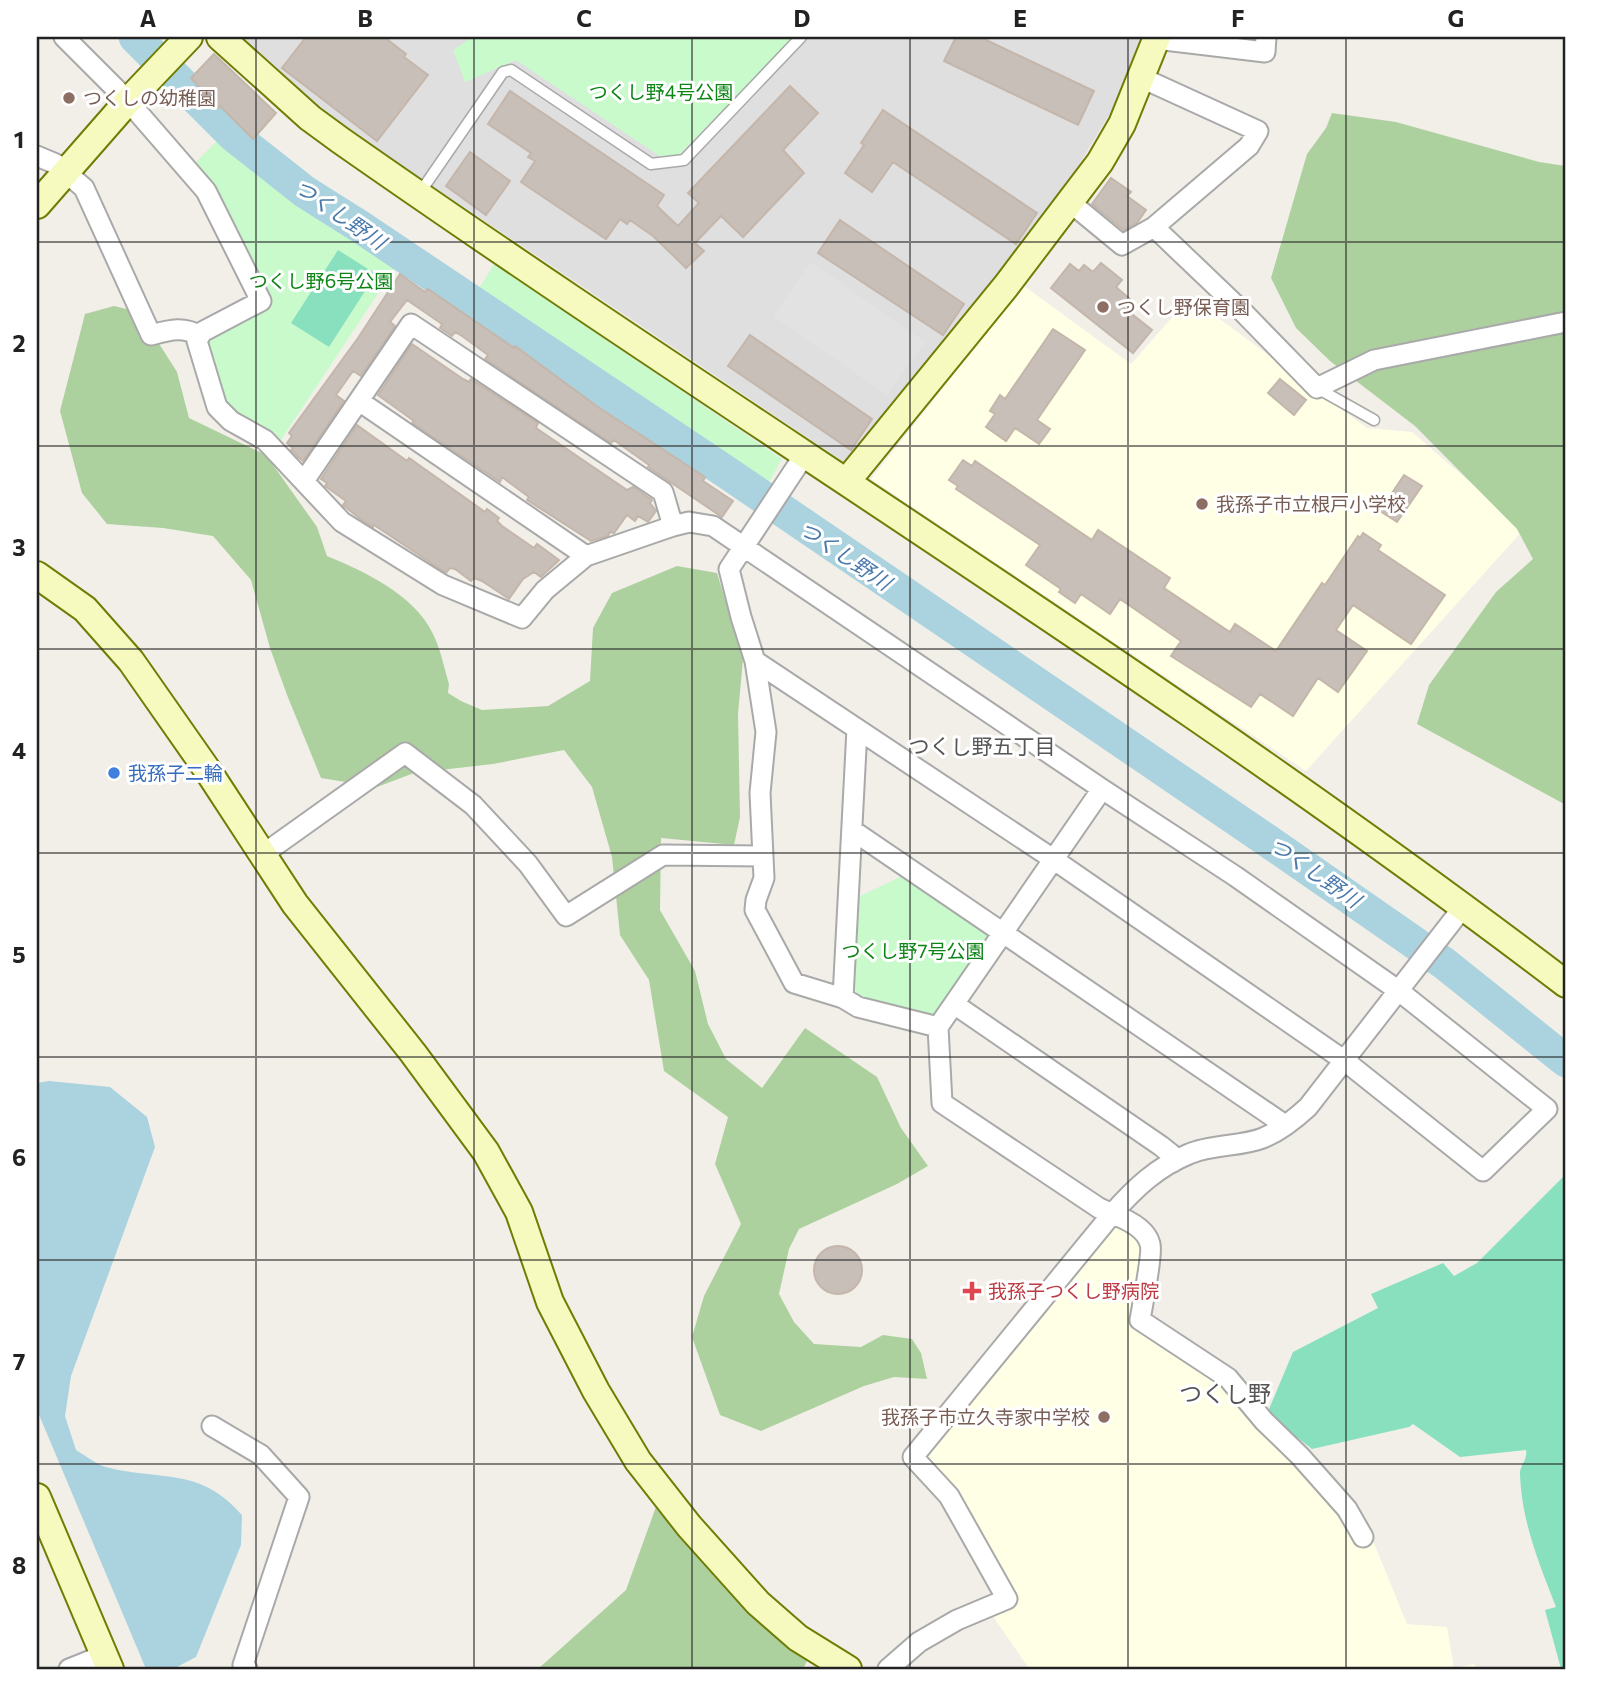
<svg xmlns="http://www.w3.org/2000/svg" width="1603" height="1706" viewBox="0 0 1603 1706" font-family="Commissioner,'Noto Sans JP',sans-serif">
<rect width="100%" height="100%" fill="#f2efe9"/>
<path fill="#e0dfdf" d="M242,37H1143L1111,112L1047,217L847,464L306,101Z"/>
<path fill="#ffffe5" d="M1024,286L1131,364L1190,297L1367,428L1412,432L1524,529L1306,771L871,479Z
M1119,1223L1140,1240L1133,1327L1214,1379L1300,1472L1314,1459L1362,1514L1407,1624L1447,1627L1454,1668L1474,1664L1478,1669H1026L1028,1667L992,1615L1015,1601L948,1479L926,1456Z"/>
<path fill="#add19e" d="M1332,113L1396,122L1539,162L1566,166V805L1417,724L1429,685L1496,592L1533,559L1517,529L1415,426L1330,361L1296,328L1271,278L1307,154L1326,128Z
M114,306L139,312L177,372L189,418L266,455L317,527L327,556C364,571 414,595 432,632C440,647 444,667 449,684L448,693L461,701L482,710L548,706L590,681L593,628L612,593L677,566L717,573L743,659L738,714L740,817L734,845L661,838L660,910L695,971L708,1024L726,1059L762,1088L805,1028L877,1077L901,1128L928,1166L897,1184L799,1229L789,1249L779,1294L794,1322L814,1344L861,1347L883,1335L912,1339L921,1353L927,1379L894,1377L864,1386L761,1431L720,1415L692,1337L704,1296L741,1224L715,1164L728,1117L664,1071L649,980L620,935L612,857L592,787L564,750L493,764L414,773L377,787L321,778L287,695L270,648L251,580L213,536L163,528L107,524L82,493L60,411L85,314Z
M657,1504L808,1659L803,1669H538L626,1590Z"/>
<path fill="#c8facc" d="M472,37H791L794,39L680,154L661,157L516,60L465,82L453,50Z
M223,135L323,216L397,265L279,443L224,404L206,344L210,337L272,307L214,185L195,163Z
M494,264L782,459L765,489L477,292Z
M902,876L988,933L990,941L942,1012L932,1015L860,998L855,991L858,897Z"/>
<path fill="#88e0be" d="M338,250L376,274L329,347L291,323Z
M1566,1174V1669H1561L1545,1610L1556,1607C1539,1563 1522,1523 1520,1475C1519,1466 1528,1460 1526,1450L1460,1457L1413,1424L1409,1427L1312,1449L1267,1414L1293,1352L1378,1308L1371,1294L1443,1263L1454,1276L1477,1263Z"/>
<path fill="#e2e2e2" d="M811,262L925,342L887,395L773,316Z"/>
<path fill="#aad3df" d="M49,1081L110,1087L147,1117L155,1147L71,1376L65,1416L76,1450C86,1456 98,1466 110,1468C164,1481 200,1467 242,1515L241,1545L196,1657L173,1669H146L37,1410V1083Z"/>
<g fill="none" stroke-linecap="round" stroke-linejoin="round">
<path stroke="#aad3df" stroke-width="33" d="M135,37L234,136L305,192L359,226L729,474L1265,839L1445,964L1566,1061"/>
</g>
<path fill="#c7bfb8" stroke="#c4b6ab" stroke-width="2" d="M306,37H384L406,54L404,57L428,75L377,141L282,68Z
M956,37H980L1094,91L1078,125L944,61Z
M214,54L276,113L253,139L220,106L218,108L191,78Z
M790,86L818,113L783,150L804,173L743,237L721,216L695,243L704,251L686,268L653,236L630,220L627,224L620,219L606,239L521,182L535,161L528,157L531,153L488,124L510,91L664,195L657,206L678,226L699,203L688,193Z
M883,110L1037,213L1016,244L893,162L872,192L845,173L864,145L861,143Z
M470,152L510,181L486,215L446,186Z
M1111,178L1131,192L1127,196L1146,210L1137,223L1124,230L1092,204Z
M840,220L964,304L943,335L818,253Z
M1101,263L1122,280L1116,287L1130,299L1123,307L1152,330L1133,353L1051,288L1070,264L1079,271L1084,265L1093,272Z
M400,274L425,292L428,289L514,348L515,346L598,407L705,477L703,481L733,501L722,517L648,467L649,465L614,440L611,443L485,359L488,355L462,336L455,332L452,336L440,328L442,324L407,300L390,322L395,326L361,376L353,371L336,395L344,401L303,461L298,457L291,450L293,448L287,443L292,436L289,433L358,338Z
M1053,329L1085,350L1037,420L1050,429L1039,444L1015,428L1006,441L986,427L995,414L990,411L1000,395L1005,399Z
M750,335L872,419L851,450L728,366Z
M412,344L463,379L469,382L471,379L538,423L536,428L627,490L633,487L652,500L650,503L656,511L648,522L638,516L635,521L627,515L614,533L610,532L608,536L591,541L527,500L529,497L502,477L500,482L412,423L414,421L378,395Z
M1280,379L1306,400L1294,415L1268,393Z
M357,425L407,461L409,458L485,512L487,509L499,518L497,521L502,526L534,548L537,544L559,560L541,577L534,572L523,579L509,599L482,581L474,578L471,581L455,569L450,568L446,573L374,525L373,527L359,518L343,505L346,501L325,486L327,483L321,479Z
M963,460L972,466L975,461L1092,540L1098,530L1170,578L1164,588L1230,632L1235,624L1276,651L1322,583L1325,585L1358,536L1360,538L1363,533L1381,545L1378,550L1445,595L1411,644L1353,605L1336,630L1367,651L1338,692L1318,678L1293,716L1260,694L1251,707L1171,656L1181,641L1120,599L1110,614L1081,594L1075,603L1059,592L1061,589L1026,565L1040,545L956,489L958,486L949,480Z
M1404,475L1422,486L1397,522L1380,511Z
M814 1270a24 24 0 1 1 48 0a24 24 0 1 1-48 0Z"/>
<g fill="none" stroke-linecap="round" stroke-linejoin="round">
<g stroke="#a9a9a9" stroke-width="13">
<path id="lane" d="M419,194L503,72L511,70L651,164L684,160L801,37
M1317,388L1374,420"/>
</g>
<g stroke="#a9a9a9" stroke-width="23">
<path id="street" d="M64,37L128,101L206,191L261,301L202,332L197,341L217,407L231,421L265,440L342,522L443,585L522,618L545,590L586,556L673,526L689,522L713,526L1102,789L1235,876L1399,991L1547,1109L1483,1171L1345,1061L1053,859L755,661
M1156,39L1265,52L1266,37
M37,156L56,164L84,188L151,335C170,330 183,326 200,336
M1071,203L1122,245L1154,227L1249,146L1258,131L1142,78
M1154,227L1241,310L1317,388L1374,360L1566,322
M359,401L586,556
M805,454L729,569L741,617L755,661L766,732L760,793L764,878L756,900L755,910L794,983L843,998L858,1007L938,1027
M304,481L411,324L663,492L673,526
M852,830L1285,1125
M262,855L405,753L473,805L528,864L566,916L663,855L763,856
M843,998L857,729
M954,1004L1161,1146L1171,1154L1173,1162
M212,1426L261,1455L299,1497L243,1665L247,1669
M1363,1537L1347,1509L1300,1456L1264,1421L1228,1378L1140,1320C1142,1307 1153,1253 1150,1244C1146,1228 1126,1219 1112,1214C1135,1188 1157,1167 1189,1154C1212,1144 1240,1147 1263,1138C1280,1131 1295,1119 1308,1107L1464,906
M69,1669L104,1655
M888,1669L919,1642L957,1620L1007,1599L949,1496L913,1457L1112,1214L1099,1208L942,1103L938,1027L1102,789"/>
</g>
<g stroke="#707d05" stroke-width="30">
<path id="secondary" d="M220,37L310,118L340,140C747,425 1171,683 1566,984
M37,205L128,101L189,37
M847,481L1006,286L1100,162L1122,124L1157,37
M37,575L85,609L131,661L208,771L295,904L413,1053L486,1152L519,1212L550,1302L596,1391L638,1461L689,1526L758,1603L798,1638L848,1669
M37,1497L110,1669"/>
</g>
<use href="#lane" stroke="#fff" stroke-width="10"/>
<use href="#street" stroke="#fff" stroke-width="19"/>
<use href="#secondary" stroke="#f7fabf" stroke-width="26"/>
</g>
<path fill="none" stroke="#222" stroke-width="2" stroke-opacity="0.55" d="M256,37V1669M474,37V1669M692,37V1669M910,37V1669M1128,37V1669M1346,37V1669M37,242H1566M37,446H1566M37,649H1566M37,853H1566M37,1057H1566M37,1260H1566M37,1464H1566"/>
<g fill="#8d6e63" stroke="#fff" stroke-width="2.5">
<circle cx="69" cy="98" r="7"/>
<circle cx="1103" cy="307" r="7"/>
<circle cx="1202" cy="504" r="7"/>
<circle cx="1104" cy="1417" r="7"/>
</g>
<circle fill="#3f7fe0" stroke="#fff" stroke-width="2.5" cx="114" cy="773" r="7"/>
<path fill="#e0444e" stroke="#fff" stroke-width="2.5" d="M968.5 1280.5h7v7h7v7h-7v7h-7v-7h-7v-7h7z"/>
<g text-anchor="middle" stroke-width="6" stroke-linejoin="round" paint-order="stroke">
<g font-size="19" fill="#0c8416" stroke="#fff">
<text x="661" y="99">つくし野4号公園</text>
<text x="321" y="288">つくし野6号公園</text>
<text x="913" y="958">つくし野7号公園</text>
</g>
<g font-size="19" fill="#785e54" stroke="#fff" text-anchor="start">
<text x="83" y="105">つくしの幼稚園</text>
<text x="1117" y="314">つくし野保育園</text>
<text x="1216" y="511">我孫子市立根戸小学校</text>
<text x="1090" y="1424" text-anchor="end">我孫子市立久寺家中学校</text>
</g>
<g font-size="19" fill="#366cbe" stroke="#fff" text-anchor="start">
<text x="128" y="780">我孫子二輪</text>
</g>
<g font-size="19" fill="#be3a42" stroke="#fff" text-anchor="start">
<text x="988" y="1298">我孫子つくし野病院</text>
</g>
<g font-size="21" font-style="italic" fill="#4a7aab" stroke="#fff">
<text transform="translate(340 215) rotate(35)" y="7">つくし野川</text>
<text transform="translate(845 556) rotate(34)" y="7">つくし野川</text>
<text transform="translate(1315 873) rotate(35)" y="7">つくし野川</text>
</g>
<g font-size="21" fill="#555" stroke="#fff">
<text x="982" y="754">つくし野五丁目</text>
</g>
<g font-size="23" fill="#555" stroke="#fff">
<text x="1225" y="1402">つくし野</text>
</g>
</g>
<rect width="1603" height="1706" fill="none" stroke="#ffffff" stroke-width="77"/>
<rect x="38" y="38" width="1526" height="1630" fill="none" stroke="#222" stroke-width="2.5"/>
<g font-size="23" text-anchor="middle" font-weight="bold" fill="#222">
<text x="148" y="27">A</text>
<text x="365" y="27">B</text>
<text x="584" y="27">C</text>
<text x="802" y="27">D</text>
<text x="1020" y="27">E</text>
<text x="1238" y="27">F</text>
<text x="1456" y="27">G</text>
<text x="19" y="148">1</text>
<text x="19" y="352">2</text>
<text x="19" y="556">3</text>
<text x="19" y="759">4</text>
<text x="19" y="963">5</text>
<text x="19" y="1166">6</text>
<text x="19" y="1370">7</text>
<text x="19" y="1574">8</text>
</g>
</svg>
